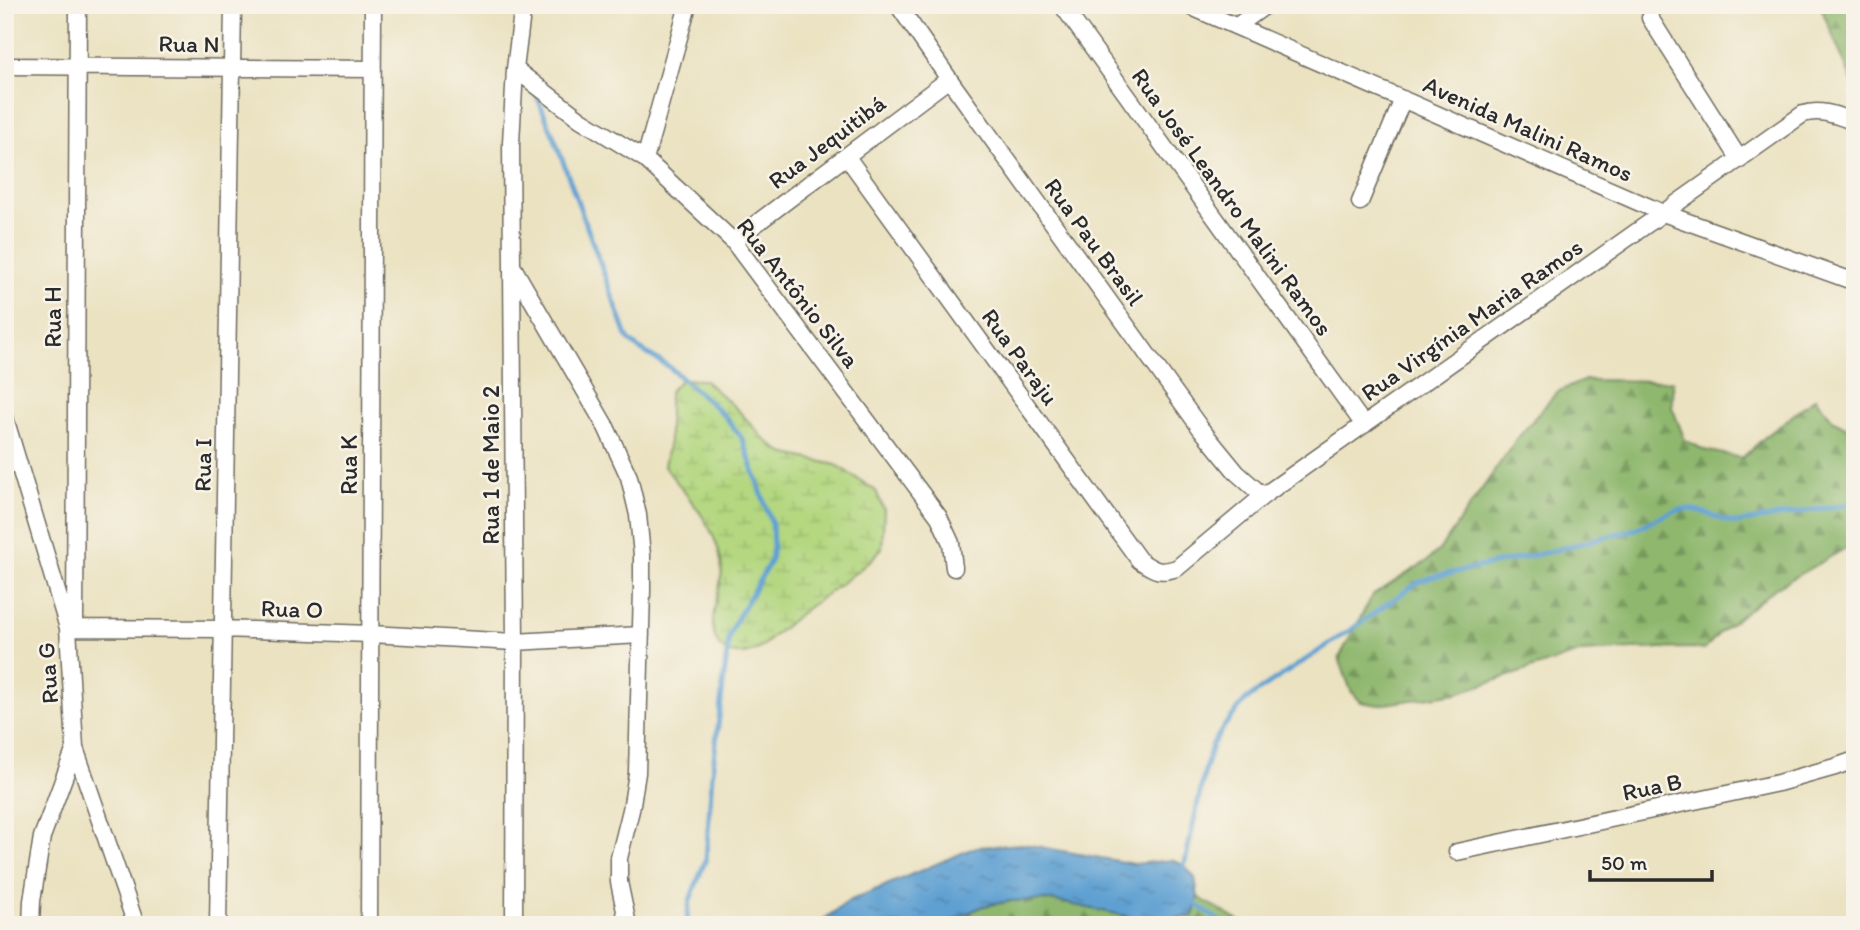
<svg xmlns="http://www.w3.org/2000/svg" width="1860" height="930" viewBox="0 0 1860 930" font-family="Itim,sans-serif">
<defs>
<pattern id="forest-firs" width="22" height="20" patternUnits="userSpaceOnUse" patternTransform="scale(1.75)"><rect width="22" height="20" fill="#8fb86e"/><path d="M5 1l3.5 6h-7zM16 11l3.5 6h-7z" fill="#75965b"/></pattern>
<pattern id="wetland-marsh" width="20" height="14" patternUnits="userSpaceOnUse" patternTransform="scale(1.75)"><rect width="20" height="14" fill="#b4d780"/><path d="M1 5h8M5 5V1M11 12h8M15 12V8" fill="none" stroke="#9bb96f"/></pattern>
<pattern id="water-ripples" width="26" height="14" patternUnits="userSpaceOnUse" patternTransform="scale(1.75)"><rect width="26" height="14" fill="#5fa0d2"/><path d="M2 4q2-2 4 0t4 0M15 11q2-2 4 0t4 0" fill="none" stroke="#4f83ab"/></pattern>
</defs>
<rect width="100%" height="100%" fill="#f7f3e8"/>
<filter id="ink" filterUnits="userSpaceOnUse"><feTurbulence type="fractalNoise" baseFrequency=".0143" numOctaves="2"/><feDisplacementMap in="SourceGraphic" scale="14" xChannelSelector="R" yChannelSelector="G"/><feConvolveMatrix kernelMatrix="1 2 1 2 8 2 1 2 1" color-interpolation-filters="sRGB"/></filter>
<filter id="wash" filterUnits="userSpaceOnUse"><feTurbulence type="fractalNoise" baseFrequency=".00686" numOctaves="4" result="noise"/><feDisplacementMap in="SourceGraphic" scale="28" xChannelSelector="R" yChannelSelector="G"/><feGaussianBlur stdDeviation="1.57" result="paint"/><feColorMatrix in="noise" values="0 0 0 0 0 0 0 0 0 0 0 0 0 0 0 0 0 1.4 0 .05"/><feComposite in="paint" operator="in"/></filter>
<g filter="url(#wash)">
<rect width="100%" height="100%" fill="#ebe2c1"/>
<path fill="url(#forest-firs)" stroke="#5d724c" stroke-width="2" d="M1820,5H1855V88Z
M1585,380L1673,381L1672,407L1685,440L1704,450L1742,458L1765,437L1815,398L1834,421L1855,432V543L1777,587L1719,633L1704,650L1692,648L1633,649L1582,652L1457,693L1379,705L1361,702L1351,691L1339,658L1372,596L1428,560L1440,549L1516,440L1538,414L1557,392Z
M1198,897L1246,925H943L983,906L1011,901L1051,900L1150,921L1193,916Z"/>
<path fill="url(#wetland-marsh)" stroke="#708156" stroke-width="2" d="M681,379L704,380L738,410L765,440L783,453L836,465L876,491L884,510L882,548C861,572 840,583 816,602C801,612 788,624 774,635C769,640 764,646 758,649C745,656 728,657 719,645C702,620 726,588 721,561C715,524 686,495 664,466L669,441V392Z"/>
<path fill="url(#water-ripples)" stroke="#45667e" stroke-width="2" d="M1024,844L1134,864L1172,860L1184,865L1195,878L1198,897L1193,916L1150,921L1051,900L1011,901L983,906L943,925H816L849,901L976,847Z"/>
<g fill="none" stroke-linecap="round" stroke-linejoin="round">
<path stroke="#5fa0d2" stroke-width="5" d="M535,92L554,137L628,339L638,348L668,366L715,407L727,419L743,440L772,524L773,546L771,560L733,626L729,637L712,774L706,859L690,900L686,925
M1183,872L1205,770L1212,745L1225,725L1245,701L1257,692L1352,629L1417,583L1432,577L1544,553L1620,533C1645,530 1664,509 1689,509C1704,509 1719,522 1737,523L1855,503
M1191,901L1225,925"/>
</g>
</g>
<g filter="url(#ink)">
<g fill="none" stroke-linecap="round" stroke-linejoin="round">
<g stroke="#6e6b60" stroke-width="19">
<path id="minor" d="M898,5L949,79L1201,429L1237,473L1263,496
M1062,5L1364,425
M1187,5L1663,213L1855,282
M1650,18L1740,160
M1237,26L1266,5
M5,66L373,69
M515,69L580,119L645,159L733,241L939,517L951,543L954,568
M847,157L1139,560C1154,570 1158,574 1177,568L1263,496L1803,114C1821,108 1838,116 1855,122
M645,159L688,5
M1360,202L1403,99
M733,241L949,79
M514,269L606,427L629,477L638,515L642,555V590L637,773L631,810L619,858V882L628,925
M5,418L68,628L75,748L136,925
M68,628L223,629L371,634L515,642L641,635
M75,628L78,5
M1457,852L1778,783L1835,767L1855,760
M31,925L32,901L42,837L75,748
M218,925L233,5
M369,925L373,5
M514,925L515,642L511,143L515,69L523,5"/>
</g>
<use href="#minor" stroke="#fff" stroke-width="16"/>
</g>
</g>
<g text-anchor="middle" stroke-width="5" stroke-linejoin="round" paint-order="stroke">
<g font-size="24" fill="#2b2b2b" stroke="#f7f3e8">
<text transform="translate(189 44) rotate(1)" y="8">Rua N</text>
<text transform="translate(1528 129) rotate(24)" y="8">Avenida Malini Ramos</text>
<text transform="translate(827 142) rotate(-37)" y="8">Rua Jequitibá</text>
<text transform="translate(1232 202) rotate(54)" y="8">Rua José Leandro Malini Ramos</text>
<text transform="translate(1094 242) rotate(54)" y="8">Rua Pau Brasil</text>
<text transform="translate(798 293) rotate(52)" y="8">Rua Antônio Silva</text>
<text transform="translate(53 317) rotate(-90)" y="8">Rua H</text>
<text transform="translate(1472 320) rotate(-35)" y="8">Rua Virgínia Maria Ramos</text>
<text transform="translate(1020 357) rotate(54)" y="8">Rua Paraju</text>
<text transform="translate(203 465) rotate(-89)" y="8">Rua I</text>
<text transform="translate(349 465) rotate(-90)" y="8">Rua K</text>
<text transform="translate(491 465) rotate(-90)" y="8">Rua 1 de Maio 2</text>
<text transform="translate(292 609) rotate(2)" y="8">Rua O</text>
<text transform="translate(48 673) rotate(-94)" y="8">Rua G</text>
<text transform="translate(1652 787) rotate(-12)" y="8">Rua B</text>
</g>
</g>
<rect width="1860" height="930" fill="none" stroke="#f7f3e8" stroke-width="28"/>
<path d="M1590 870v10h122v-10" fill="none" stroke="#2b2b2b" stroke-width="3.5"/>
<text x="1601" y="870" font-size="21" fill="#2b2b2b" stroke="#f7f3e8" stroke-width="5" paint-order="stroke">50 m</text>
</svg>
